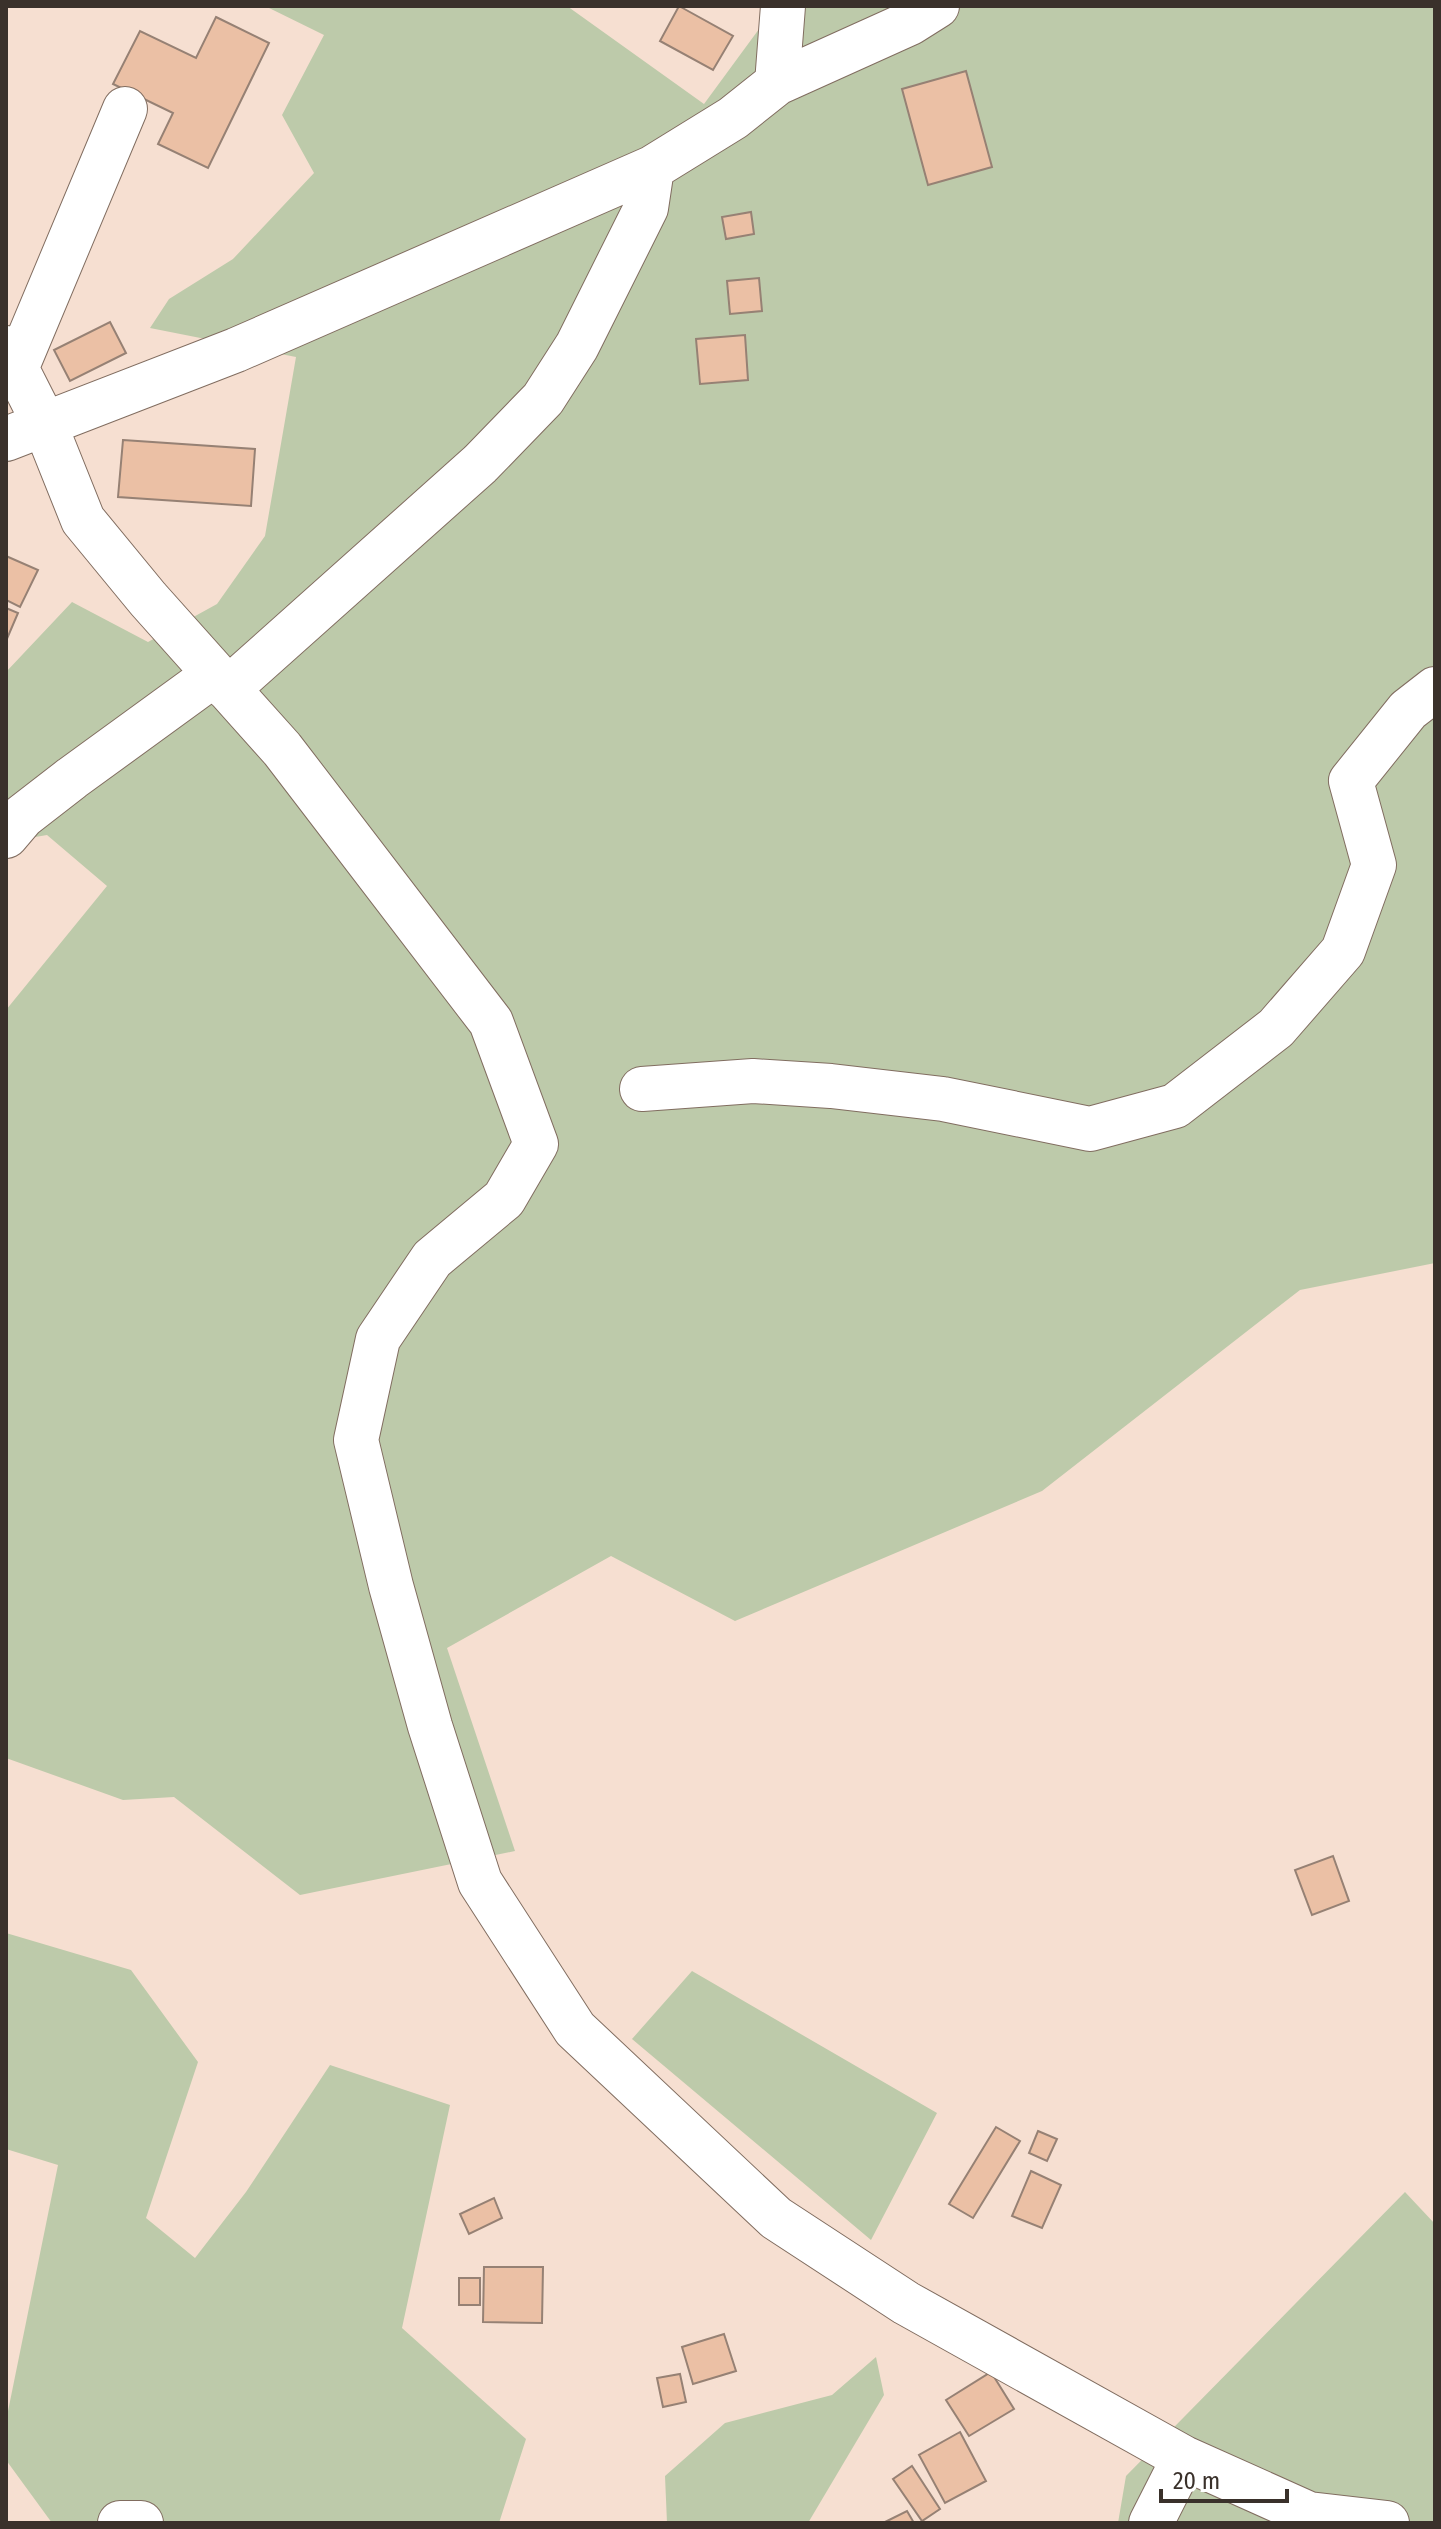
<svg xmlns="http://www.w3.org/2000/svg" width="1441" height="2529" viewBox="0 0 1441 2529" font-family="'Fira Sans Condensed',sans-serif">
<rect width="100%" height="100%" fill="#f6dfd1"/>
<path fill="#bdcaaa" d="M265,6H567L704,104L776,6H1435V1263L1300,1290L1042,1491L735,1621L611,1556L447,1648L515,1851L300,1895L174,1797L123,1800L6,1758V1010L107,886L47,835L6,842V672L72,602L148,642L217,604L265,536L296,357L150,328L169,299L233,259L314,173L282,115L324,35Z
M6,1933L131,1970L198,2062L146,2218L195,2258L246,2192L330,2065L450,2105L402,2328L526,2439L499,2523H52L6,2460V2421L58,2165L6,2149Z
M692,1971L937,2113L871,2240L632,2039Z
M1405,2192L1435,2224V2523H1118L1126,2476Z
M876,2357L884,2395L808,2523H667L665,2476L725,2423L832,2395Z"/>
<path fill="#ebc0a5" stroke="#968174" stroke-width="2" d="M679,6L733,36L713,70L660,41Z
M216,17L269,43L208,168L158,144L173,113L113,84L140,31L196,58Z
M966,71L992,167L928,185L902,89Z
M751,212L754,234L726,239L722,217Z
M759,278L762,311L730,314L727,281Z
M110,322L126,353L70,381L54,350Z
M745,335L748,380L700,384L696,339Z
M123,440L255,449L251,506L118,497Z
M6,556L38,570L20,607L6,600Z
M6,608L18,613L6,641Z
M1333,1856L1349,1901L1312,1915L1295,1870Z
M996,2127L1020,2141L973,2218L949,2204Z
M1038,2131L1057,2139L1047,2161L1029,2153Z
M1031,2171L1061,2185L1042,2228L1012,2216Z
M494,2198L502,2218L469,2234L460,2214Z
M484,2267H543L542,2323L483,2322Z
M459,2278H480V2305H459Z
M724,2334L736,2371L693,2384L682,2347Z
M991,2372L1014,2409L969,2436L946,2400Z
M680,2374L686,2402L663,2407L657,2378Z
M960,2432L986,2481L945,2503L919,2455Z
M912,2466L940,2509L922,2521L893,2479Z
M907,2511L914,2523H883Z"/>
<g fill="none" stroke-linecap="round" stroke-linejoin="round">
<g stroke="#816d60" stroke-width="46">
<path id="minor" d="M777,83L783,6
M6,348L45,425L83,520L148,599L282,749L491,1022L536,1144L504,1199L432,1259L378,1339L356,1440L391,1586L430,1726L480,1882L575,2029L776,2218L906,2303L1184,2458L1309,2514L1387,2523
M16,369L125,109
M6,439L236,350L652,168L733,118L777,83L910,23L937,6
M228,689L480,464L543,399L577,346L646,208L652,168
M6,836L23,816L72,778L215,674
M642,1089L753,1081L831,1086L943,1099L1090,1129L1175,1106L1276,1028L1343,951L1374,865L1351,781L1408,710L1435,689
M120,2523H141
M1151,2523L1184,2458"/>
</g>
<use href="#minor" stroke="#fff" stroke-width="44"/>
</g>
<rect width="1441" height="2529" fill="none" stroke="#3a312b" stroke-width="16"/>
<path d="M1161 2489v12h126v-12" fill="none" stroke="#3a312b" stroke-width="4"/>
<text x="1173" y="2489" font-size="24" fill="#3a312b" stroke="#ffffff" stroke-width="6" paint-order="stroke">20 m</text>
</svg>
